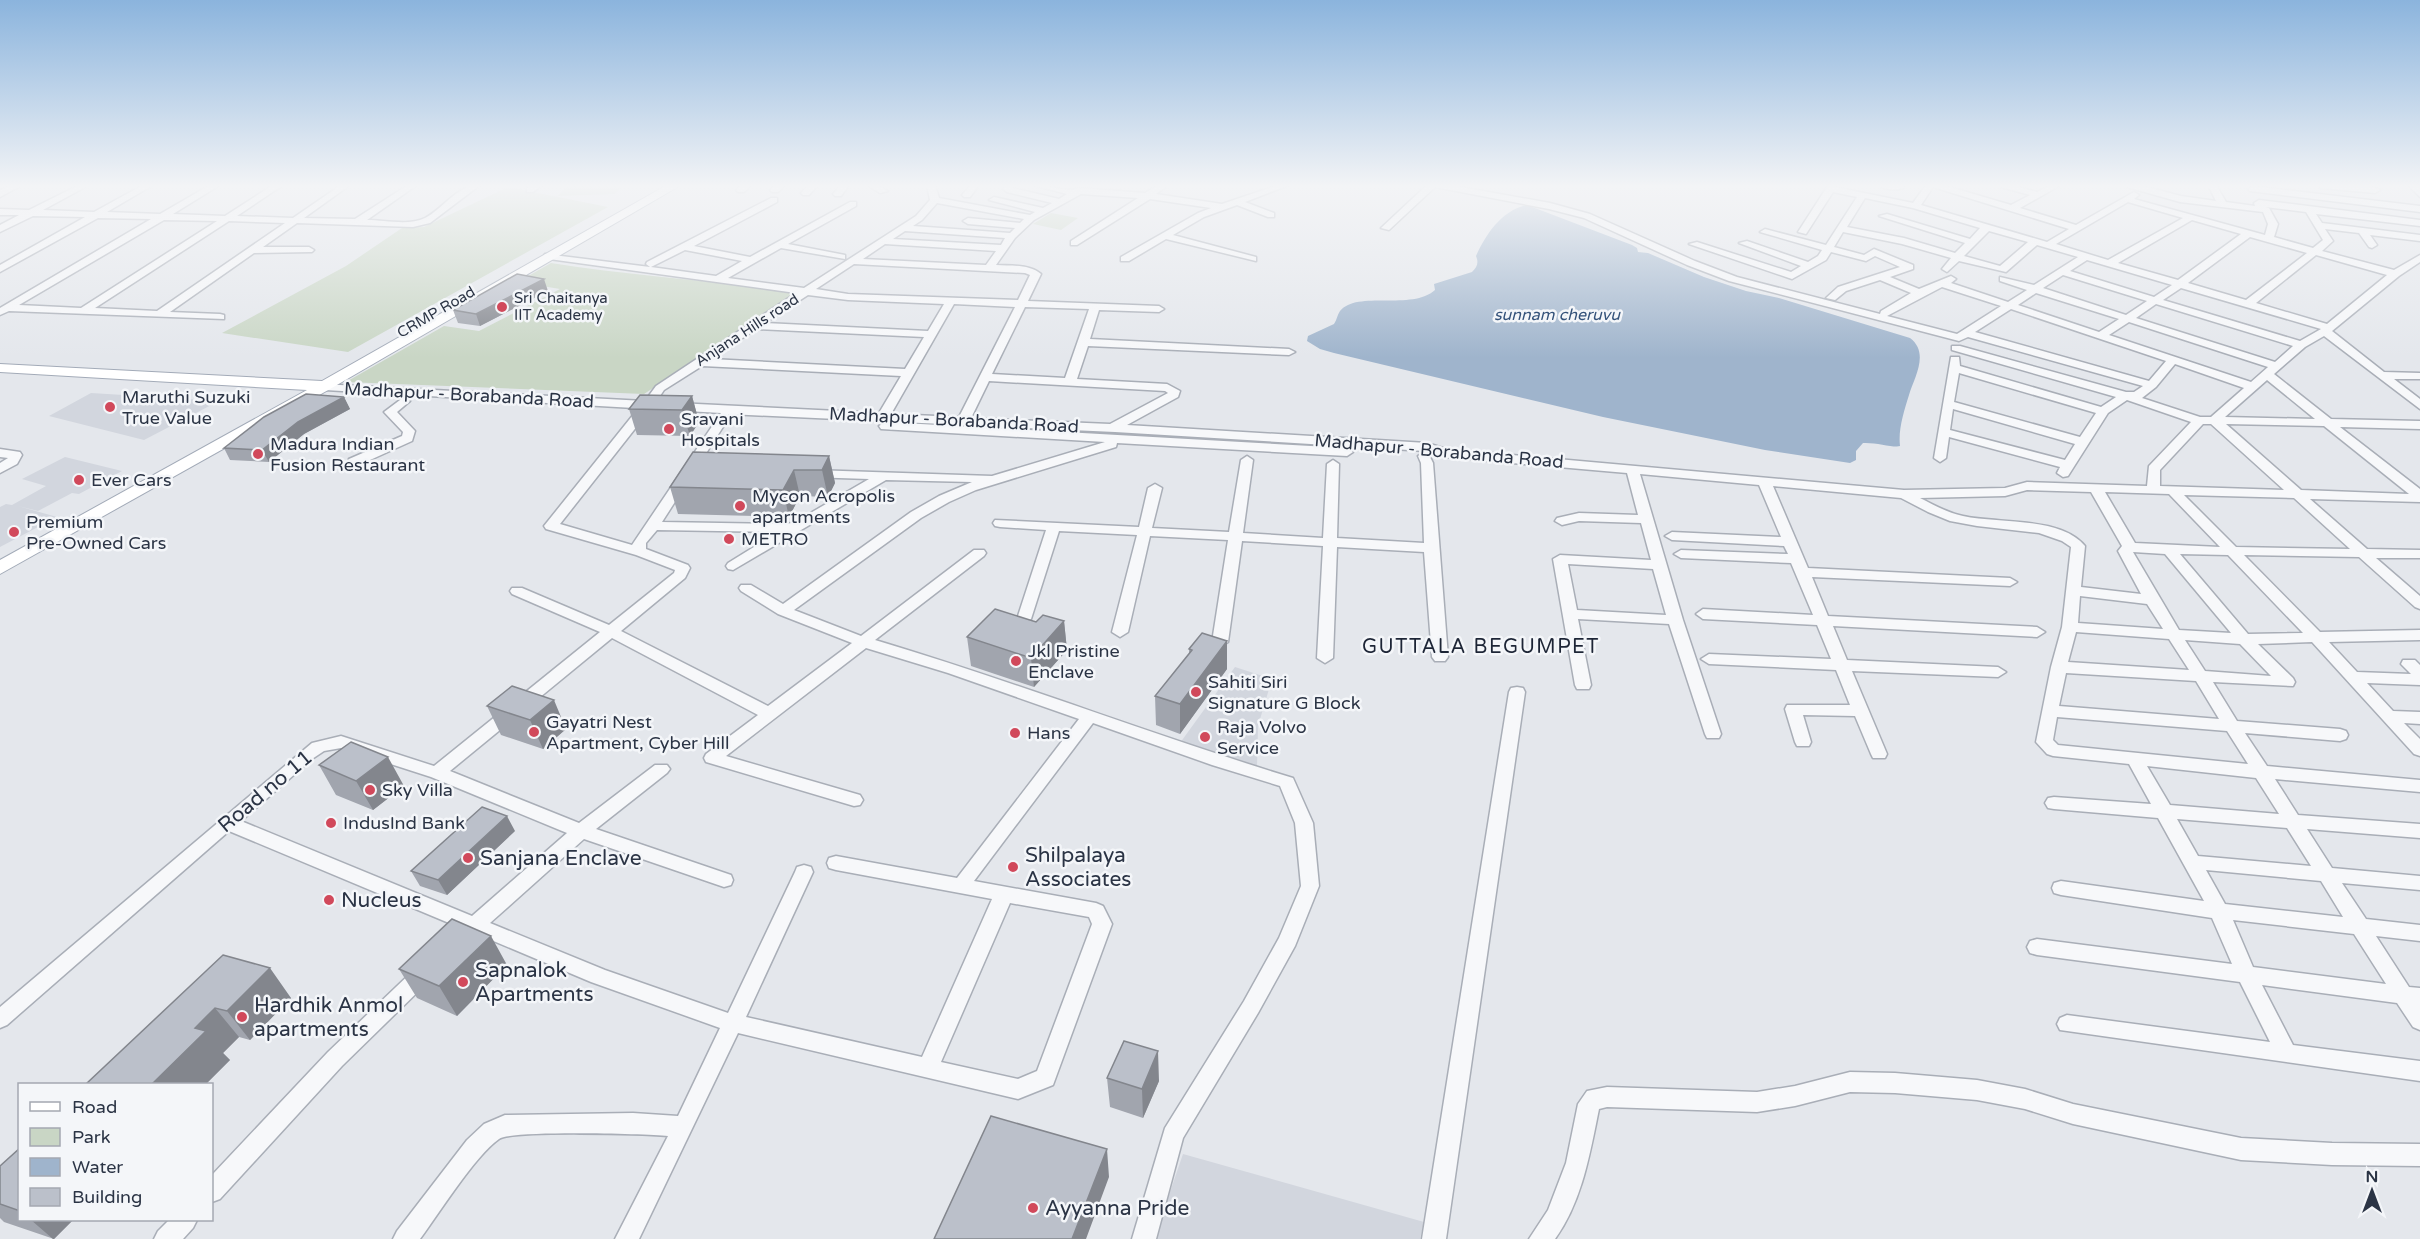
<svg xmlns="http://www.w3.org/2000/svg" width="2420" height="1239" viewBox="0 0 2420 1239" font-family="'Varela Round',sans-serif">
<rect width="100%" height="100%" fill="#e4e7ec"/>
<path fill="#d2d6de" d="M91,393L172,398L219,401L144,440L49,416Z
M65,457L122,471L79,494L72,493L38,511L18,506L57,517L0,547V507L6,504L12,505L46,486L22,479Z
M1235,667L1272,679L1258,726L1257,767L1180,743Z
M1183,1154L1424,1222L1420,1239H1154Z"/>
<path fill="#c9d6c5" d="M568,185H623L615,194L558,196Z
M508,187L608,207L348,352L222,333L346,266L402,228L424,227Z
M1051,213L1078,218L1061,230L1033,224Z
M551,263C633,276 716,281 798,292L644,394L346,382L444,326L479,331L560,289L518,282Z"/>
<path fill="#9fb4cc" d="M1527,205L1632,245L1637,248L1638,252L1648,253L1704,277L1746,291L1779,298L1910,338C1930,353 1914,378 1909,395C1904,411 1898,430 1900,446C1894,448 1875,442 1863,443L1856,451V460L1850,463L1765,450L1603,417L1334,353L1320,349L1307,341L1308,336L1334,324C1337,320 1337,315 1340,311C1357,290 1412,311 1435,290L1434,284L1472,272C1477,267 1479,263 1476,256C1486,234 1502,210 1527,205Z"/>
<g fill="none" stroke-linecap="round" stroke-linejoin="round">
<g stroke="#a9aeb7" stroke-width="3">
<path id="minor" d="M12,185H22L0,197V190Z
M79,185H89L43,210L94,212L143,185H153L107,212L160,214L210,185H220L173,214L225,216L273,185H283L237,216L293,218L341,185H350L304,218L355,219L408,185H417L367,220C384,220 409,226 425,218C443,209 459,183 480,185L430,223L413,227L297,223L263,247H309L314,250L312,252L254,253L170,312L220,314L224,315V319L9,311L0,315V308L151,219L98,218L0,272V265L85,217L33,216L0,232V225L19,215H0V209L29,210ZM164,220L217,221L81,308L19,305ZM229,221L285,223L157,311L95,308Z
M532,185H542L533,192H527V188Z
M742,185H751L744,192H738L736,190Z
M776,185H785L778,192H772L770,190Z
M809,185H818L809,195H803L801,193Z
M841,185H849L841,196H835L833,194Z
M867,185H877L888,191L880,193Z
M927,185H935L939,198L1030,215L1035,212L989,200L994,197L1043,208L1052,203L1007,192L1003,189L1005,185H1013V188L1059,199L1067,194L1033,185C1047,184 1066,193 1079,188L1145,193L1158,185H1168L1156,194L1222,204L1278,185H1289L1245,202L1274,213V217H1268L1237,205L1204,217L1173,235L1256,257V261L1166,239L1129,261H1121V257L1198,213L1211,208L1150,199L1077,245H1071V241L1138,198L1081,194L1034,220L1015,238L996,265C1011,266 1029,264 1041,274L1028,301L1159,306L1164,309L1159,312L1099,310L1090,339L1289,349L1295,352L1289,355L1088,346L1077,379L1167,384L1180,391L1178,397L1127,425L1427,443L1446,449L1904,490L2005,488L2027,482L2147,486L2149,466L2191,422L2127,400L2108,413L2068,476L2063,477L2057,473L2060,467L1949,437L1946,458L1940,462L1934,458L1951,357H1959L1960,366L2101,407L2116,397L1952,350V346H1960L2126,392H2134L2143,386L1968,337L1959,341L1729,281L1687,265L1584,218L1549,209L1435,187L1389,230L1381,228L1427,185H1450L1550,203L1590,214L1695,261L1737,277L1880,314L1881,311L1911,293L1880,280L1846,291L1835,300L1826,298L1838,287L1900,267L1875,256L1866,261L1831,252L1826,260L1792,279L1689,244L1697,242L1791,272L1801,266L1739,243L1747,241L1808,262L1818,256L1822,250L1760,232L1765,229L1826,245L1857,197L1833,192L1806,234L1798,232L1827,187L1830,186L1913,203L1926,185H1943L2011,205L2030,195L2001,187L2000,185H2012L2037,192L2051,185H2061L2020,208L2076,225L2134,192L2139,195L2134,199L2265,235L2268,224L2263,212L2180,202L2127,187L2126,185H2139L2181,196L2216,201L2208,185H2216L2226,202L2255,206L2254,203L2259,200L2420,220V226L2316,214L2322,223L2420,235V241L2370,235L2377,245L2372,248L2369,247L2359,233L2325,229L2333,241L2322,251L2394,270L2420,255V262L2399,276L2332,331L2384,372L2420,373V379H2394L2420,399V409L2324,336L2305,347L2274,374L2331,419L2420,421V429L2340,427L2420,489V502L2310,499L2367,549L2420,550V558H2376L2420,596V609L2415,607L2359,557L2244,555L2320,632L2420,630V640L2329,642L2357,672L2411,674L2401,664L2403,660H2415L2420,665V685L2367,683L2393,711L2420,712V724L2404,723L2420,739V756L2414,754L2312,642L2258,644L2293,678L2295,682L2293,686L2213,682L2237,721L2340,729L2346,731L2348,735L2346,739L2340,741L2245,733L2267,766L2420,780V792L2275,779L2298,815L2420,824V838L2307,829L2332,868L2420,876V890L2342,883L2366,919L2420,925V941L2376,936L2409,987L2420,988V1030L2413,1027L2397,1003L2262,985L2293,1045L2420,1061V1081L2060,1030L2057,1024L2060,1018L2067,1015L2270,1042L2240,982L2037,955L2030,953L2027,947L2030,941L2037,939L2232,964L2212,918L2061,895L2054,893L2052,888L2054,883L2061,881L2204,901L2158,818L2054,809L2048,808L2045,803L2048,798L2054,797L2151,804L2129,764L2053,756L2047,754L2036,742L2051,667L2062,627L2071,547L2062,541L2039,533L1977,526L1950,521L1928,512L1901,498L1773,486L1808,568L2010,578L2017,582L2010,586L1812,577L1828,616L2037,627L2045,632L2037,637L1833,626L1847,660L1998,667L2006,672L1998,677L1852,671L1887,754L1885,758H1873L1871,754L1855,716L1803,715L1811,742L1809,746H1797L1795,742L1785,709L1787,705H1850L1836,670L1709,664L1701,659L1709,654L1831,659L1817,625L1703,619L1696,614L1703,609L1813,615L1791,563L1681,558L1674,554L1681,550L1788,554L1784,546L1672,540L1665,536L1672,532L1781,537L1759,485L1640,474L1683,620L1721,734L1719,738H1707L1705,734L1669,624L1578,619L1591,685L1589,689H1577L1575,685L1553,559L1560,555L1651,560L1641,523L1579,521L1562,525L1555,521L1557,518L1579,513L1638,515L1627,473L1444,457L1425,451L1115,432L728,414L730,416L662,522L787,524L795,522L869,479L808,477L807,474L808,471L813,470L992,476L1105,442L881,429L879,426L885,422L1347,448L1353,452L1347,456L1117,443L1116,447L976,490L949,502L921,518L794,610L861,636L974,550H984L986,553L984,556L875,640C1016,682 1152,735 1293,778L1313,823L1319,886L1295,946L1258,1013L1183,1138L1156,1239H1132L1165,1128L1244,1001L1279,938L1301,886L1295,823L1280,786L1212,765L1093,723L974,881L1096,903L1103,906L1112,924L1053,1085L1018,1099L738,1033L639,1239H615L668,1136C645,1134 512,1130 499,1139C474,1157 440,1212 420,1239H393L397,1231L467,1140L484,1124L505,1115L633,1113L678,1116L720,1028L591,982L477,934L469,938L462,936L461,928L229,831L7,1025L0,1028V1007L312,743L341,736L434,766L600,632L512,594L510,591L512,588H522L609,625L674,573L675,570L636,555L546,529L544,526L637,410H645V416L560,524L632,545L721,413L325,390L319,386L321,384L645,401L656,386L796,293L549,259L544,256L545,254L650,267L646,264L647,262L771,198H777V202L694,246L750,257L850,202H856V206L788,244L845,255V259L781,248L728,278L804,288L916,216L930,200ZM1933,187L2069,229L2047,242L1921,205ZM1865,198L1913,208L1980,228L1970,239L1887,214L1879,216L1965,243L1955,253L1904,238L1847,227ZM2128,202L2183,218L2108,260L2056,244ZM937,203L1024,219L1020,223L968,218L963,221L968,224L1015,228L1010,233L913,226L922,220ZM2265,207L2306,212L2323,240L2313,248L2274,237L2278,224L2269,208ZM2192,220L2241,234L2178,280L2118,263ZM905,231L1005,238L1001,245L893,239ZM1989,231L2028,242L2000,266L1964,256ZM1843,232L1902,244L1951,258L1942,269L1947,272L1959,261L2006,272L2037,245L2078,257L2034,285L2000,277V281L2027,290L2008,302L1951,283L1956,279L1951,276L1919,289L1890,277L1913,269V265L1874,249L1864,255L1834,247ZM2250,237L2307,253L2246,300L2188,283ZM885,244L996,251L986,265L863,259ZM685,250L742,261L716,276L651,267ZM2316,255L2387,275L2327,324L2256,303ZM2087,260L2172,285L2154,297L2070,271ZM854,264L1025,273L1030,275L1018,300L848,294L816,289ZM2063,275L2147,301L2126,315L2043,288ZM1942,287L2001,306L1957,334L1887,316ZM2181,288L2321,329L2300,341L2163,300ZM2036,293L2119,319L2099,332L2018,305ZM808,295L848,300L944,304L928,331L765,323ZM954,304L1015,307L959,417L891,414ZM2156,304L2293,346L2275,362L2136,318ZM1025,307L1089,309L1065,378L992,374ZM2011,309L2166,361L2149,381L1975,332ZM2129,322L2268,367L2251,382L2109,335ZM756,329L924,337L905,369L711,359ZM2175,364L2244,388L2211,417H2200L2142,398L2156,387ZM702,366L901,376L879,413L656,402L664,390ZM1959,373L2096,413L2080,437L1954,402ZM2267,380L2315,419L2225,417ZM989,381L1165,391L1168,393L1110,424L971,418ZM1953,409L2075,444L2065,460L1950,430ZM2203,424H2211L2284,490L2160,486V470ZM2226,424L2324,426L2409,494L2301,490ZM886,480L972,482L939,496L911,512L783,604L751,585H741L739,588L741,591L778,614L852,643L768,706L621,631L685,578L690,568L688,565L646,549V543L657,530L778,532L728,563L726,566L728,569L733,570ZM2027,490L2091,492L2122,546L2118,551L2141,594L2081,587L2085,546C2060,516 1998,524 1963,516C1948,513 1934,505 1920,498L2005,496ZM2105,492L2169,494L2220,547L2135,543ZM2184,495L2294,498L2350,549L2236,547ZM2133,552L2165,554L2231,633L2179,630ZM2180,554L2228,555L2303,633L2248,634ZM1568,564L1653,569L1666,615L1577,610ZM2080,596L2147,604L2163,629L2078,623ZM2076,632L2169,639L2189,670L2068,662ZM612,638L758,715L706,754L704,758L706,762L854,806L860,805L863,800L860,795L726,756L866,648L948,673L1079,719L957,878L836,856L829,858L827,863L829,868L836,870L992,899L922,1057L746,1017L813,872L811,867L804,865L797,867L795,872L728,1013L605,970L490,923L584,839L724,887L731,885L733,880L731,875L596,829L667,773L670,769L667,765H655L579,823L450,771ZM2185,640L2240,644L2271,676L2205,671ZM2066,673L2196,681L2219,719L2059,706ZM2057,717L2227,731L2248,764L2058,745L2053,740ZM341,748L431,777L567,833L472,916L241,821L312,759L324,751ZM2147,766L2256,778L2279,814L2170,805ZM2177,819L2287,828L2311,866L2198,856ZM2206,870L2321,881L2343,917L2225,904ZM1010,903L1089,917L1092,924L1037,1071L1018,1079L941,1062ZM2233,920L2354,934L2386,984L2253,967Z
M971,185H979L970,197H964L962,195Z
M1879,185H1901L1904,187C1899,191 1883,190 1879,185Z
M2317,185C2333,185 2367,182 2380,190L2375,193L2321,188Z
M2408,185H2417L2420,188V197Z
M2253,186L2420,206V212L2250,191L2248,189Z
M404,397L410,401L397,412L415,431L412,441L359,465H349L348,462L349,459L402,436L403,432L384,412Z
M0,449L20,452L22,455L17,464L0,473V463L8,458L0,457Z
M1424,452L1428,453L1433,463L1448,657L1445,661H1435L1432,657L1424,552L1337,547L1333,658L1325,663L1317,658L1323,546L1242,541L1228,642L1220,647L1212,642L1228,540L1150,536L1128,632L1120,637L1112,632L1137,535L1059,531L1031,619L1024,624L1017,619L1046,530L1000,527L995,526L993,523L995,520L1139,527L1148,488L1155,484L1162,488L1152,528L1229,532L1241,460L1247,456L1253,460L1243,533L1323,538L1327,464L1333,460L1339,464L1337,538L1424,543L1421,463L1418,456Z
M1517,687L1523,688L1525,692L1446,1239H1422L1509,692L1511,688Z
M425,964L432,966L435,972L432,978L342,1066L220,1199L212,1202V1175L328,1052L418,966Z
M1850,1072L1895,1073L1977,1080L2025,1089L2073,1104L2241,1138L2332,1143L2420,1144V1166L2332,1165L2241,1160L2073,1124L2025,1109L1977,1100L1895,1093L1850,1092L1795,1106L1757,1112L1607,1107L1599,1109C1590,1153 1582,1202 1555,1239H1529L1548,1210L1566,1163L1578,1104L1587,1091L1607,1087L1757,1092L1795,1086Z
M169,1220H197L193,1228L183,1239H154L158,1231Z"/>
</g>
<g stroke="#a3abb8" stroke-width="2">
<path id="major" d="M667,185H681L330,389L0,574V560L307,390L0,372V364L322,381Z"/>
</g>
<use href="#minor" fill="#f7f8fa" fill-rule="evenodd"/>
<use href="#major" fill="#fff" fill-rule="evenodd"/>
</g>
<path fill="#a1a5ae" d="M548,291L480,326L458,323L453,310Z
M692,396L699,422L690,436L637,435L629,409Z
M344,397L350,409L304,434L269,462L230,460L224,448Z
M829,456L835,483L828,497L800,496L789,517L678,514L670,487Z
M1064,621L1067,650L1034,687L971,666L967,637L1036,622Z
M1202,633L1227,669L1180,734L1156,725L1155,696L1189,654V649Z
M487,706L566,729L543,749L501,735Z
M319,765L404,786L373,810L336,795Z
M515,831L447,895L420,886L411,871Z
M223,955L291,998L250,1040L239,1037L223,1053L230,1060L206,1084H86Z
M507,965L457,1016L417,998L399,969Z
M1107,1078L1159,1081L1143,1118L1110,1107Z
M20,1148V1220H73L54,1239L4,1222L0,1218V1166Z"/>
<path fill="#83868d" d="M544,279L548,291L480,326L476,314Z
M692,396L699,422L690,436L682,410Z
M344,397L350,409L304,434L269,462L262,450L298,422Z
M829,456L835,483L828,497L822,470Z
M794,470L800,496L789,517L783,490Z
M1064,621L1067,650L1034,687L1031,658Z
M1227,641V669L1180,734V704Z
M554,700L566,729L543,749L530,720Z
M388,757L404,786L373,810L356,781Z
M507,816L515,831L447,895L438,880Z
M491,936L507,965L457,1016L439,986Z
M270,968L291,998L250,1040L227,1011Z
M215,1008L239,1037L223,1053L230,1060L206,1084H152L195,1028Z
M1158,1051L1159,1081L1143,1118L1142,1089Z
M1107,1149L1109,1177L1086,1239H1072Z
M31,1220H73L54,1239H53Z"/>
<path fill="#bbc0ca" stroke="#83868d" stroke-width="1.5" d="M517,274L544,279L476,314L453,310Z
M306,394L344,397L298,422L262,450L224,448L264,417Z
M640,395L692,396L682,410L629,409Z
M693,452L829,456L822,470H794L783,490L670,487Z
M995,609L1036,622L1043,615L1064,621L1031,658L967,637Z
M1202,633L1227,641L1180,704L1155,696L1192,650L1189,649Z
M512,686L554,700L530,720L487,706Z
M351,742L388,757L356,781L319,765Z
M482,807L507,816L438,880L411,871Z
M452,919L491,936L439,986L399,969Z
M223,955L270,968L227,1011L215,1008L195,1028L206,1031L152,1084H86Z
M1124,1041L1158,1051L1142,1089L1107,1078Z
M991,1116L1107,1149L1072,1239H934Z
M20,1148V1211L0,1204V1166Z"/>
<linearGradient id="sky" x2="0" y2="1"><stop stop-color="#8bb4dd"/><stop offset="0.52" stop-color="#f3f4f6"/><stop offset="1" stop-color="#f3f4f6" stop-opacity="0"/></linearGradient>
<rect width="2420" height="358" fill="url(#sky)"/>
<g fill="#d1495b" stroke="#f4f6f9" stroke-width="2">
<circle cx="502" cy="307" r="6"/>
<circle cx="110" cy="407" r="6"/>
<circle cx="669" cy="429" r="6"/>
<circle cx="258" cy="454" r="6"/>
<circle cx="79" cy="480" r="6"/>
<circle cx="740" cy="506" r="6"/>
<circle cx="14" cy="532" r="6"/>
<circle cx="729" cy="539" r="6"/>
<circle cx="1016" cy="661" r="6"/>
<circle cx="1196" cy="692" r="6"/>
<circle cx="534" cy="732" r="6"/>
<circle cx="1015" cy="733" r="6"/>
<circle cx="1205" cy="737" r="6"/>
<circle cx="370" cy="790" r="6"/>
<circle cx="331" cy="823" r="6"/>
<circle cx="468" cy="858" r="6"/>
<circle cx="1013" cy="867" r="6"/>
<circle cx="329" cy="900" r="6"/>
<circle cx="463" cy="982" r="6"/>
<circle cx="242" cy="1017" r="6"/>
<circle cx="1033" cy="1208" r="6"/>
</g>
<g text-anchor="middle" stroke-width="5" stroke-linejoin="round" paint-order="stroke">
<g font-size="15" fill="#2b3445" stroke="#f4f6f9" text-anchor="start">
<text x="514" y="303">Sri Chaitanya<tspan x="514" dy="17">IIT Academy</tspan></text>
</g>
<g font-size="15" fill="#2b3445" stroke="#f4f6f9">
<text transform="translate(436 312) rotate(-30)" y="5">CRMP Road</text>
<text transform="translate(747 330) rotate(-33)" y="5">Anjana Hills road</text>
</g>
<g font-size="16" font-style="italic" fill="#34527a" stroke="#f4f6f9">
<text x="1557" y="320">sunnam cheruvu</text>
</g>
<g font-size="18" fill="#2b3445" stroke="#f4f6f9">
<text transform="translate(469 395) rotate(3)" y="6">Madhapur - Borabanda Road</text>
<text transform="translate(954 420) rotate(3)" y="6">Madhapur - Borabanda Road</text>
<text transform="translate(1439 451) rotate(5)" y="6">Madhapur - Borabanda Road</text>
</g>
<g font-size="18" fill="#2b3445" stroke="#f4f6f9" text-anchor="start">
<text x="122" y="403">Maruthi Suzuki<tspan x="122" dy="21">True Value</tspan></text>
<text x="681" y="425">Sravani<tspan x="681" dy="21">Hospitals</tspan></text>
<text x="270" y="450">Madura Indian<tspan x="270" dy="21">Fusion Restaurant</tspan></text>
<text x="91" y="486">Ever Cars</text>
<text x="752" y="502">Mycon Acropolis<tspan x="752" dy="21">apartments</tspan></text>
<text x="26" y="528">Premium<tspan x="26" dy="21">Pre-Owned Cars</tspan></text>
<text x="741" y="545">METRO</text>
<text x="1028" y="657">Jkl Pristine<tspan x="1028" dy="21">Enclave</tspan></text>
<text x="1208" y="688">Sahiti Siri<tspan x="1208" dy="21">Signature G Block</tspan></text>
<text x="546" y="728">Gayatri Nest<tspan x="546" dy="21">Apartment, Cyber Hill</tspan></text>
<text x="1217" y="733">Raja Volvo<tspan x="1217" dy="21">Service</tspan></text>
<text x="1027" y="739">Hans</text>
<text x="382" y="796">Sky Villa</text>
<text x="343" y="829">IndusInd Bank</text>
</g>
<g font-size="20" letter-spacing="1.5" fill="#1d2536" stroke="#f4f6f9">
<text x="1481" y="653">GUTTALA BEGUMPET</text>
</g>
<g font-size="21" fill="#2b3445" stroke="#f4f6f9">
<text transform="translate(265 791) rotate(-40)" y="7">Road no 11</text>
</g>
<g font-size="21" fill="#2b3445" stroke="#f4f6f9" text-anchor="start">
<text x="1025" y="862">Shilpalaya<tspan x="1025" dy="24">Associates</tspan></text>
<text x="480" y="865">Sanjana Enclave</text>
<text x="341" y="907">Nucleus</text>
<text x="475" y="977">Sapnalok<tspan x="475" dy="24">Apartments</tspan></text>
<text x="254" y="1012">Hardhik Anmol<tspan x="254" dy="24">apartments</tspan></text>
<text x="1045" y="1215">Ayyanna Pride</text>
</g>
</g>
<rect x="18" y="1083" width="195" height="138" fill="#f4f6f9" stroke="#a4a8b1" stroke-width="1.5"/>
<rect x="30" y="1102" width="30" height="9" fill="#ffffff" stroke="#a4a8b1" stroke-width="1.5"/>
<text x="72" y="1113" font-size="18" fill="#2b3445">Road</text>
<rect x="30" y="1128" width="30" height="18" fill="#c9d6c5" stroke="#a4a8b1" stroke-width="1.5"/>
<text x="72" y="1143" font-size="18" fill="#2b3445">Park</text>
<rect x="30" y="1158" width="30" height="18" fill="#9fb4cc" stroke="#a4a8b1" stroke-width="1.5"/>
<text x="72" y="1173" font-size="18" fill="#2b3445">Water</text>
<rect x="30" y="1188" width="30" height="18" fill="#bbc0ca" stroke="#a4a8b1" stroke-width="1.5"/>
<text x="72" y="1203" font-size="18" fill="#2b3445">Building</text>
<g transform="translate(2372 1191)" stroke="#f4f6f9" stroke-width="4.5" paint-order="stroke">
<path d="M0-4.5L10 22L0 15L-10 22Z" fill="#2b3445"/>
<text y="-9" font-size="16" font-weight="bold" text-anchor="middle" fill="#2b3445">N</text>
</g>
</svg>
